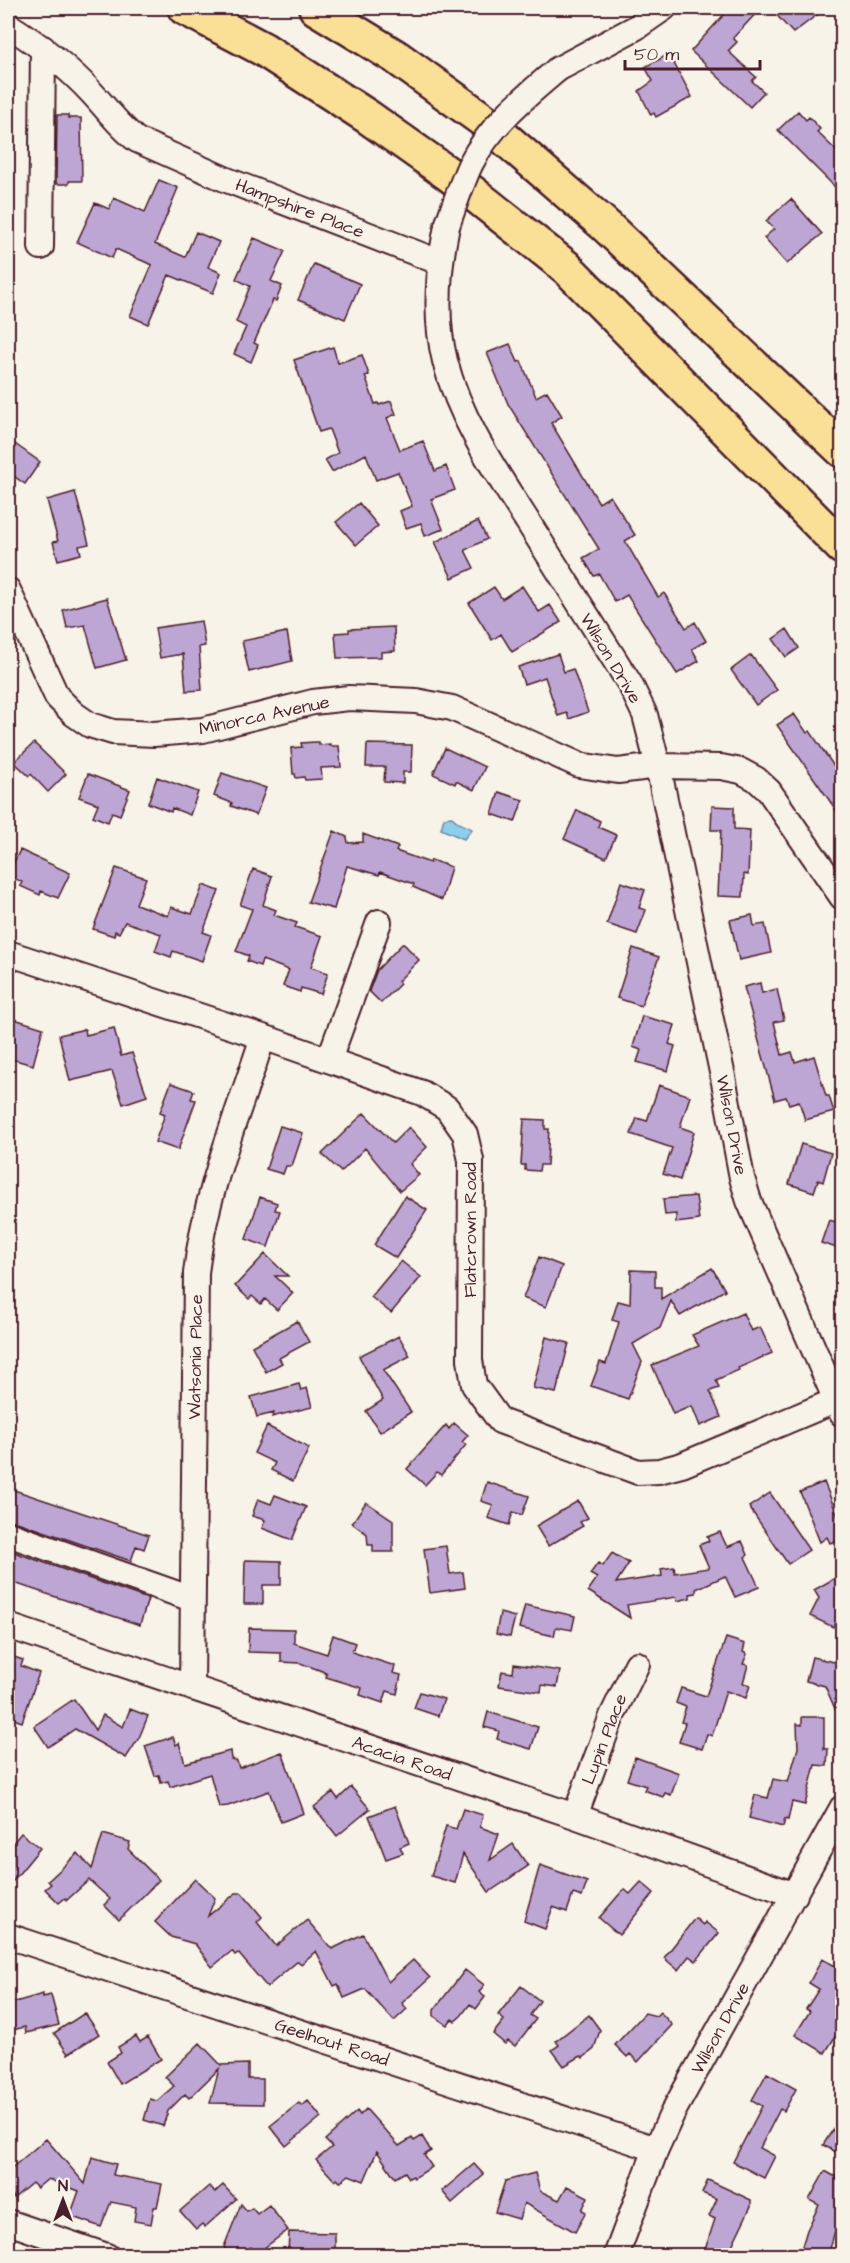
<svg xmlns="http://www.w3.org/2000/svg" width="850" height="2263" viewBox="0 0 850 2263" font-family="'Architects Daughter',sans-serif">
<rect width="100%" height="100%" fill="#f7f3e8"/>
<filter id="ink" filterUnits="userSpaceOnUse"><feTurbulence type="fractalNoise" baseFrequency=".0167" numOctaves="2"/><feDisplacementMap in="SourceGraphic" scale="12" xChannelSelector="R" yChannelSelector="G"/><feConvolveMatrix kernelMatrix="1 2 1 2 8 2 1 2 1" color-interpolation-filters="sRGB"/></filter>
<g filter="url(#ink)">
<path fill="#8dceee" stroke="#7288a0" stroke-width="1.5" d="M452,817L459,823L472,829L464,839L441,829L444,818Z"/>
<path fill="#bea6d4" stroke="#4a1f2b" stroke-width="1.5" d="M730,8H761L733,38L737,42L728,51L756,77L752,81L764,92L750,107L691,51Z
M770,8H826L793,33Z
M669,54L692,97L656,117L654,113L651,115L639,91L653,81L645,67Z
M798,111L806,120L809,117L820,129L817,132L843,157V195L778,130Z
M57,115H68V118H81L82,181H69V184H56Z
M159,180L178,188L155,244L185,257L196,232L219,242L208,267L221,273L213,293L169,275L148,324L130,316L152,265L116,249L112,258L77,242L95,203L109,209L114,198L145,212Z
M791,199L822,234L787,264L764,238L774,229L766,221Z
M254,238L285,251L271,281L282,286L276,301L273,300L254,343L258,345L251,362L234,354L246,327L236,322L250,286L236,279Z
M314,264L360,284L345,319L298,300Z
M510,344L518,362L521,361L536,397L547,391L562,416L551,423L599,503L610,496L635,535L625,541L658,597L664,593L686,628L695,622L706,641L692,649L699,661L677,674L627,595L615,602L599,574L594,576L583,558L599,549L508,404L487,353Z
M333,347L338,363L362,355L369,375L365,376L375,404L378,403L379,405L391,401L396,414L387,418L400,450L423,441L435,471L446,466L455,490L431,499L443,529L425,536L421,523L406,528L400,511L412,506L398,472L376,480L366,454L332,472L325,460L338,453L329,429L319,432L294,360Z
M8,439L40,462L25,484L8,472Z
M75,492L89,544L79,546L81,554L58,560L53,542L58,541L47,500Z
M359,503L378,526L356,545L336,522Z
M478,521L487,539L465,550L474,568L452,578L435,542Z
M522,586L539,612L550,605L561,622L512,652L501,634L492,640L469,603L494,587L502,599Z
M107,598L126,660L97,668L85,625L67,628L63,610Z
M201,621L205,646L199,647L202,690L186,691L183,654L160,658L155,628Z
M394,627L395,651L381,652V657L337,658L335,633L349,632V629Z
M787,629L799,648L786,657L773,639Z
M287,632L292,661L249,672L242,641Z
M558,654L564,672L573,669L588,712L569,719L567,713L558,716L545,677L524,684L518,667Z
M751,655L777,690L756,705L731,670Z
M794,714L807,733L810,731L833,765L843,758V820L777,725Z
M315,742H319V745L330,744V746H339L341,767L321,768L322,779L305,780L304,777L296,778L295,774H293L291,748L302,747L301,743Z
M34,743L66,774L48,792L31,774L29,776L14,762Z
M367,744L412,745L411,772H403V783L384,782L385,767H366Z
M445,748L485,767L474,790L456,781L455,784L433,774Z
M222,773L266,788L256,815L231,806L232,803L214,796Z
M88,774L130,790L120,815L112,812L108,822L93,816L98,804L79,797Z
M157,777L198,792L190,815L172,808L171,812L148,803Z
M499,792L523,800L515,822L492,814Z
M712,806L734,807V829L750,830L748,875L744,874L743,897L718,896L721,830H711Z
M577,810L600,821L598,827L616,835L606,858L564,839Z
M334,831L347,837L348,843L363,842V834L398,847L396,851L430,863L431,860L451,867L442,900L413,887L414,884L380,872L379,875L347,866L334,909L308,902Z
M20,850L70,873L58,898L41,891L40,895L20,886L22,882L8,875Z
M116,868L146,878L136,904L168,916L171,907L192,914L203,885L219,891L203,932L211,935L202,961L173,951L171,957L155,951L161,934L125,922L119,933L115,931L114,936L93,929Z
M253,869L272,876L263,905L276,910L274,915L297,923L295,927L322,936L311,967L328,973L321,994L301,988L300,992L283,986L289,970L262,960L260,966L247,961L249,956L236,951L252,909L240,905Z
M621,882L645,890L639,908L646,910L637,934L607,924Z
M752,915L754,926L765,924L771,953L739,960L730,920Z
M403,943L419,960L398,981L400,984L381,1003L369,991L377,970Z
M633,948L659,957L641,1006L617,998Z
M760,983L762,993L777,989L784,1020L774,1022L782,1055L792,1052L795,1062L814,1056L826,1096H829L834,1112L805,1120L799,1101L789,1104L786,1097L775,1100L744,987Z
M642,1016L675,1025L669,1044L675,1046L668,1071L637,1062L641,1050L633,1047Z
M8,1017L43,1028L33,1065L8,1058L14,1038L8,1036Z
M114,1028L121,1056L132,1053L147,1096L123,1104L112,1071L70,1081L59,1035L85,1029L86,1035Z
M171,1083L194,1091L191,1099L196,1100L178,1150L155,1142L165,1114L160,1112Z
M659,1085L690,1096L680,1127L694,1132L680,1180L663,1174L672,1148L631,1134L637,1118L647,1121Z
M364,1113L393,1143L409,1127L427,1147L410,1164L419,1175L400,1191L365,1148L341,1172L322,1154Z
M524,1119L545,1120V1129H549L547,1165H540L539,1171L525,1170V1165H521Z
M280,1126L303,1133L292,1166H286L283,1174L266,1169Z
M801,1144L831,1153L823,1182L818,1180L814,1192L789,1184Z
M405,1196L427,1210L396,1258L374,1245Z
M696,1196L699,1220L676,1223V1214L665,1215L663,1199Z
M260,1197L277,1203L275,1210L280,1211L268,1247L246,1239Z
M829,1220L843,1224V1250L821,1243Z
M265,1254L288,1276H275L293,1293L277,1310L265,1299L261,1304L252,1296L249,1299L235,1286Z
M539,1257L562,1266L546,1307L523,1298Z
M401,1261L421,1277L391,1313L371,1297Z
M712,1268L725,1290L680,1316L671,1301L660,1328L633,1344L642,1362L628,1399L591,1386L600,1362L606,1364L619,1322L612,1320L618,1301L630,1304L631,1270L655,1271V1287H661V1299Z
M743,1313L751,1331L760,1327L772,1353L738,1368L739,1370L716,1380L719,1388L710,1391L721,1417L700,1426L692,1406L673,1414L652,1365L699,1346L692,1335Z
M297,1321L309,1342L279,1358L282,1363L266,1372L252,1346Z
M399,1336L410,1356L383,1370L411,1412L380,1432L366,1411L383,1400L359,1356Z
M546,1337L569,1343L556,1393L533,1388Z
M299,1384L301,1390L307,1388L312,1407L272,1417L274,1413L257,1417L251,1397Z
M454,1423L468,1435L462,1442L466,1445L441,1475L437,1472L425,1485L407,1469L446,1425L449,1429Z
M267,1426L309,1448L293,1481L271,1470L275,1463L254,1453Z
M487,1482L529,1496L522,1515L513,1512L509,1525L488,1518L493,1505L481,1501Z
M824,1482L843,1529V1538L830,1543L827,1537L820,1542L800,1492Z
M8,1488L149,1535L144,1549L136,1546L131,1561L8,1519Z
M770,1493L809,1550L788,1564L749,1507Z
M275,1495L306,1507L292,1540L262,1528L265,1520L252,1516L258,1499L271,1504Z
M578,1501L588,1518L580,1522L583,1526L548,1546L536,1526Z
M366,1502L393,1520V1552H373V1545H368L367,1534L352,1523Z
M720,1532L727,1547L742,1541L748,1555L745,1557L759,1587L735,1597L725,1576L696,1589V1593L690,1594V1598L677,1601L676,1597L627,1605L630,1618L588,1591L597,1578L590,1574L598,1563L603,1566L612,1553L629,1563L616,1583L662,1576L661,1569L674,1567L675,1573L709,1568L699,1545L709,1541L707,1537Z
M446,1546L450,1574L463,1572L465,1588L430,1593L424,1549Z
M8,1550L148,1599L140,1625L8,1581Z
M245,1560L281,1561V1585H263V1604H244Z
M835,1578L843,1591V1605L833,1627L810,1616L819,1598L814,1590Z
M525,1605L575,1616L572,1630L556,1627L554,1636L519,1628Z
M500,1613L515,1617L510,1637L496,1634Z
M249,1628L294,1629V1643L327,1654L333,1635L355,1643L352,1652L395,1666L393,1673L401,1675L397,1694L387,1691L383,1703L360,1695L362,1688L326,1677L327,1674L322,1671L300,1663L281,1662V1653L248,1652Z
M726,1638L745,1644L743,1652L747,1654L743,1664L748,1665L743,1683L750,1685L746,1698L726,1691L712,1736L707,1734L702,1749L679,1742L685,1723L681,1722L686,1707L676,1703L681,1688L706,1696Z
M8,1655L23,1660L21,1666L39,1673L22,1722L8,1717Z
M812,1657L843,1664V1727L825,1686L806,1681Z
M514,1664L560,1671L557,1687L542,1685L541,1692L499,1686L502,1671L513,1673Z
M420,1692L444,1699L438,1716L414,1708Z
M74,1699L95,1730L103,1715L123,1727L130,1709L148,1716L139,1738L126,1758L75,1729L48,1747L34,1726Z
M488,1712L538,1727L531,1749L497,1739L499,1731L484,1727Z
M802,1717H824V1749H828L827,1766L815,1765L805,1805L792,1802L788,1820L785,1819L783,1827L749,1818L755,1795L768,1798L773,1779L788,1782L798,1748L797,1724L802,1725Z
M173,1737L176,1745L179,1743L185,1763L230,1751L231,1759L237,1761L239,1768L282,1752L304,1813L281,1822L269,1791L228,1806L219,1807L210,1774L170,1787L168,1781L161,1783L159,1775L155,1776L145,1746Z
M635,1757L679,1773L671,1795L665,1793L663,1797L644,1790L646,1786L627,1780Z
M351,1787L370,1809L337,1836L314,1807L333,1792L338,1799Z
M395,1806L409,1843L400,1847L403,1853L386,1859L369,1816Z
M463,1809L483,1815L480,1827L499,1834L490,1860L513,1844L528,1866L489,1892L463,1854L455,1883L431,1876L446,1826L456,1829Z
M21,1833L40,1848L8,1887V1849Z
M103,1834L130,1842L128,1849L159,1880L119,1920L104,1905L110,1899L89,1880L67,1900L65,1898L59,1903L45,1889L51,1884L48,1881L78,1853L92,1869Z
M540,1865L587,1882L582,1897L573,1894L567,1912L553,1907L545,1929L524,1921Z
M195,1879L215,1898L208,1916L236,1893H242L262,1917L257,1922L276,1946L307,1920L332,1949L363,1934L388,1982L413,1960L430,1978L402,2003L407,2009L394,2021L365,1989L344,1998L338,1984L334,1986L316,1951L301,1964L298,1961L267,1987L238,1953L235,1955L232,1951L212,1967L195,1944L171,1937L155,1922Z
M641,1882L654,1893L619,1935L599,1918L624,1889L630,1894Z
M695,1918L703,1925L705,1922L719,1933L696,1961L689,1956L678,1970L664,1958Z
M822,1959L843,1970V1997L835,2011L843,2015V2024L825,2053L795,2035L810,2011L806,2009L819,1989L809,1983Z
M465,1970L484,1985L479,1992L485,1997L476,2009L470,2004L461,2016L455,2021L452,2019L447,2025L434,2016V2010Z
M521,1986L540,2001L530,2015L536,2019L515,2046L508,2041L505,2044L493,2034L504,2020L498,2015Z
M43,1994V1997L51,1995L59,2025L26,2033L25,2027L8,2031V2004Z
M660,2012L672,2025L638,2062L630,2054L627,2057L615,2045L645,2013L656,2016Z
M85,2013L99,2034L68,2054L54,2033Z
M589,2015L600,2030L594,2049L583,2058L581,2056L564,2066L552,2050L559,2045L556,2041Z
M136,2036L140,2042L148,2037L161,2059L120,2084L107,2062L121,2053L118,2047Z
M200,2043L221,2065L248,2064V2079H263V2104L210,2103L219,2069L189,2098L185,2094L168,2111L163,2126L144,2120L150,2099L157,2101L174,2086L165,2077Z
M767,2073L796,2089L784,2111L780,2109L760,2148L775,2156L764,2178L733,2162L762,2106L752,2100Z
M308,2101L321,2117L286,2146L270,2126L299,2103L302,2106Z
M366,2109L399,2146L412,2138L414,2141L422,2136L431,2151L424,2155L432,2167L414,2178L413,2176L409,2178L405,2172L395,2178L377,2151L364,2181L349,2175L340,2182L337,2179L335,2181L316,2160L332,2147L325,2140L357,2111L360,2115Z
M843,2114V2156L823,2145Z
M46,2139L85,2184L92,2157L116,2164L113,2175L162,2184L157,2207H154L151,2224L134,2221L136,2207L111,2202L101,2227L70,2216L79,2191L48,2179L37,2188L32,2183L14,2198L8,2190V2171Z
M474,2164L484,2175L452,2203L442,2191Z
M825,2171L843,2181V2218L839,2216L828,2256H799L807,2230L819,2205L809,2200Z
M535,2173L540,2191L559,2200L567,2186L588,2197L582,2210L586,2212L575,2232L524,2203L519,2219L495,2212L505,2181Z
M708,2180L751,2200V2206L727,2256H703L715,2219L709,2216L717,2199L702,2193Z
M223,2185L236,2199L205,2227L202,2224L196,2229L180,2211L209,2186L215,2192Z
M241,2204L247,2211L252,2208L257,2214L269,2205L288,2230L256,2254L251,2247L239,2256H230L224,2247Z
M289,2232L335,2233V2256L288,2255Z"/>
<g fill="none" stroke-linecap="round" stroke-linejoin="round">
<g stroke="#4a1f2b" stroke-width="28">
<path id="minor" d="M8,25C38,44 67,66 92,93C107,109 119,126 137,140L227,180L439,262
M558,69L635,28L664,8
M447,226C438,270 434,317 445,361C460,420 496,472 528,522C562,576 596,630 630,684L645,715L658,766L723,1077L742,1178L749,1201L842,1414
M41,247L43,48
M8,590L57,697L74,714L90,725L113,732L154,734L203,730L313,702L349,698L416,701L452,708L579,765L618,771L658,766L721,767L741,771L756,779L769,791L842,897
M8,953L263,1037L422,1093L447,1108L465,1134L471,1160L470,1360L474,1385L500,1421L638,1472L659,1471L682,1465L837,1400
M329,1060L379,922
M8,1534L192,1599
M8,1626L575,1816L795,1895
M192,1688L196,1273C205,1192 238,1114 263,1037
M575,1816L612,1716L637,1664
M8,1936L656,2149
M8,2222L107,2256
M616,2256L656,2149L673,2112L842,1808"/>
</g>
<g stroke="#4a1f2b" stroke-width="38">
<path id="highway" d="M185,8L263,49L368,117L450,175L566,267L842,547
M316,8L396,57L486,122L606,226L842,450"/>
</g>
<use href="#minor" stroke="#f7f3e8" stroke-width="24"/>
<use href="#highway" stroke="#fadf96" stroke-width="33"/>
<g stroke="#4a1f2b" stroke-width="28" stroke-linecap="butt">
<path id="minor-bridge" d="M447,226C454,206 461,185 470,165C489,126 526,96 558,69"/>
</g>
<use href="#minor-bridge" stroke="#f7f3e8" stroke-width="24"/>
</g>
</g>
<g text-anchor="middle" stroke-width="4.5" stroke-linejoin="round" paint-order="stroke">
<g font-size="18" fill="#4a1f2b" stroke="#f7f3e8">
<text transform="translate(300 208) rotate(21)" y="6">Hampshire Place</text>
<text transform="translate(611 658) rotate(59)" y="6">Wilson Drive</text>
<text transform="translate(264 715) rotate(-12)" y="6">Minorca Avenue</text>
<text transform="translate(732 1125) rotate(79)" y="6">Wilson Drive</text>
<text transform="translate(470 1230) rotate(-90)" y="6">Flatcrown Road</text>
<text transform="translate(195 1357) rotate(-89)" y="6">Watsonia Place</text>
<text transform="translate(604 1739) rotate(-69)" y="6">Lupin Place</text>
<text transform="translate(402 1758) rotate(19)" y="6">Acacia Road</text>
<text transform="translate(720 2028) rotate(-61)" y="6">Wilson Drive</text>
<text transform="translate(332 2042) rotate(18)" y="6">Geelhout Road</text>
</g>
</g>
<rect width="850" height="2263" fill="none" stroke="#f7f3e8" stroke-width="30"/>
<rect x="15" y="15" width="820" height="2233" fill="none" stroke="#4a1f2b" stroke-width="2" filter="url(#ink)"/>
<g transform="translate(63 2200)" stroke="#f7f3e8" stroke-width="4.5" paint-order="stroke">
<path d="M0-4.5L10 22L0 15L-10 22Z" fill="#4a1f2b"/>
<text y="-9" font-size="16" font-weight="bold" text-anchor="middle" fill="#4a1f2b">N</text>
</g>
<path d="M625 60v9h135v-9" fill="none" stroke="#4a1f2b" stroke-width="3"/>
<text x="634" y="60" font-size="18" fill="#4a1f2b" stroke="#f7f3e8" stroke-width="4.5" paint-order="stroke">50 m</text>
</svg>
